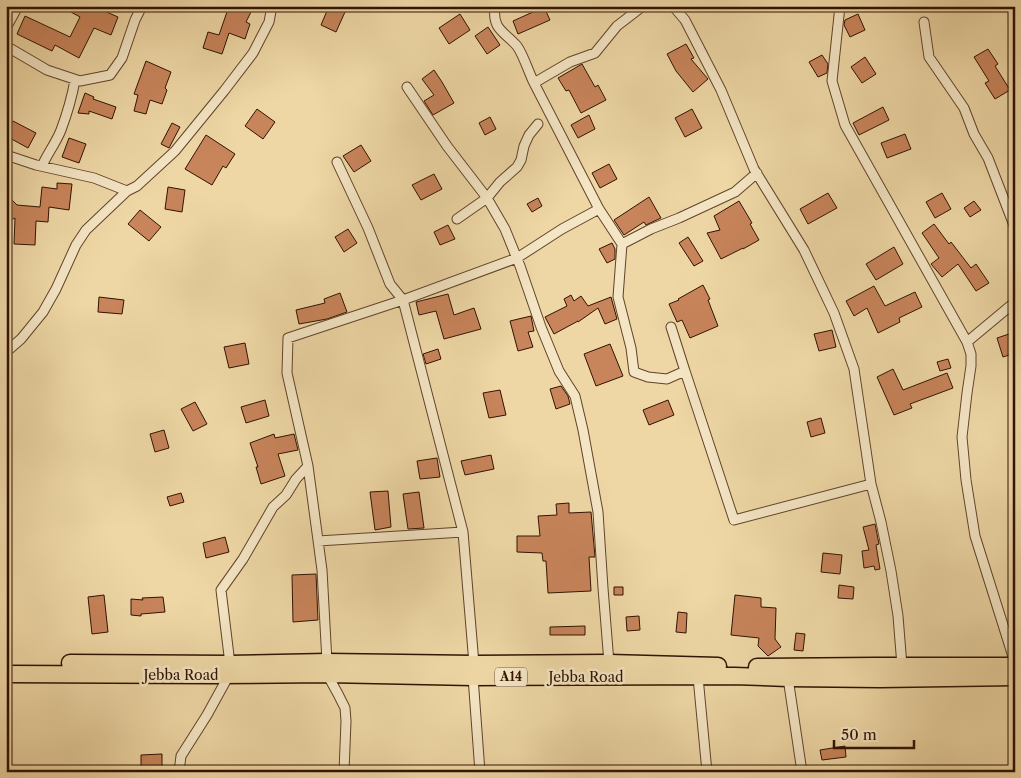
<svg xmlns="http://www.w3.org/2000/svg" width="1021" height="778" viewBox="0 0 1021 778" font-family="'Libre Caslon Text',serif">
<rect width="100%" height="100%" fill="#eed7a5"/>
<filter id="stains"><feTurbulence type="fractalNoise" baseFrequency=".004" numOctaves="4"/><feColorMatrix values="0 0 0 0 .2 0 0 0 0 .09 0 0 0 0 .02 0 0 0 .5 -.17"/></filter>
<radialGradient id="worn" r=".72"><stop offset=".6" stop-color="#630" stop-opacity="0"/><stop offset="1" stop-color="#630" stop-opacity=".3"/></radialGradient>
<path fill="#c8845b" stroke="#311202" d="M60,6H93L118,17L111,35L94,28L79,58L55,45L52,51L17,34L25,16L70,37L80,17Z
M229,6H254L246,22L250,24L245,39L229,33L222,54L203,48L208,32L219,35Z
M329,6H333L345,12L336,32L321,25Z
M544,7L550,20L518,34L513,21Z
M460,14L470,30L449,44L439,28Z
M858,14L865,30L850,37L844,25L845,20Z
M488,27L500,45L487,54L475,36Z
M686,44L694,58L691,59L708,79L693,92L676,71L667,54Z
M988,49L998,64L995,66L1010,90L995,99L985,83L989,81L974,57Z
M822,55L828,64L827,73L818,77L809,62Z
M865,57L876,74L862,83L851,67Z
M146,61L171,72L165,88L167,90L162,104L150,100L146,114L134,111L138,95L134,94Z
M582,64L595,87L598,85L606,100L581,113L569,90L566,91L558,78Z
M434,70L442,82L454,103L433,115L424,101L434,95L422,79Z
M85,93L94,97L93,99L116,107L112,119L89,111V114L78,113Z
M883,107L889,120L859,135L853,123Z
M257,109L275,122L263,139L245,126Z
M692,109L702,128L685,137L675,118Z
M589,115L595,129L578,138L571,125Z
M490,117L496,129L485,135L479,123Z
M13,121L36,133L28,148L6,136Z
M172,123L180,127L169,148L161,144Z
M905,134L911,149L887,158L881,143Z
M206,135L235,154L226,168L223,166L212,185L185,169Z
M69,138L86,144L79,163L62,157Z
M361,145L371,161L354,172L343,156Z
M609,164L617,179L600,188L592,173Z
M434,174L442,189L421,200L412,185Z
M57,183L72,184L69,210L49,207L48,222L36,221L35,245L14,244L15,218L9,221L6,215V194L17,205L40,207L42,187L57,189Z
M168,187L185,190L182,212L165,209Z
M828,193L837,208L808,224L800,209Z
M942,193L951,209L935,218L926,202Z
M649,197L661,218L646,225L644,222L624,235L614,220Z
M538,198L542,206L532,212L527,204Z
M739,201L752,223L750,224L759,240L743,249V248L721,259L707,233L720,230L714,216Z
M974,201L981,210L970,217L964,208Z
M140,210L161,227L149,241L128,224Z
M934,224L949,244L951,242L971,268L976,264L989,283L976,291L958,264L942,277L931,264L939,258L922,233Z
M448,225L455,239L440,245L434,232Z
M348,229L357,243L344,252L335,237Z
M688,237L703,261L694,266L679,243Z
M612,243L615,249V259L607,263L599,249Z
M894,247L903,264L876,280L866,264Z
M703,285L710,299L708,300L718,326L690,338L682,320L677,322L669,304L679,300L678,299Z
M874,286L885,306L915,292L922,307L899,318L900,322L878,333L867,308L854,316L846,301Z
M340,293L347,312L327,319L299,324L296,310L325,303L324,299Z
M448,294L454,315L474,308L481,329L444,339L436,311L419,315L416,302Z
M571,295L574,301L581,296L588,306L611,297L617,319L605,324L598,308L578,322V321L554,334L545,317L567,306L564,299Z
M99,297L124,300L122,314L98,312Z
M531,316L534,331L528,332L533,347L518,351L510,321Z
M832,330L836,347L819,351L814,334Z
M1012,333L1015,342V353L1003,357L997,338Z
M245,343L249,364L229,368L224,347Z
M610,344L623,376L596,386L584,354Z
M438,349L441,359L426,364L423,354Z
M948,359L951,368L940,371L937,362Z
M893,369L903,390L947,373L953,388L910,404L912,408L894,415L877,377Z
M561,386L568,396L570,404L556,409L550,389Z
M500,390L506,415L489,418L483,393Z
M265,400L269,416L246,423L241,407Z
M668,400L674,415L649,425L643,410Z
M195,402L207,424L193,431L181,409Z
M821,418L825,433L811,437L807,422Z
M164,430L169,448L155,452L150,434Z
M274,434L275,438L294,434L298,450L278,454L285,476L261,484L256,467H258L250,443Z
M491,455L494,469L465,475L461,461Z
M437,458L440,477L420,479L417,461Z
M388,491L391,527L375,530L370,492Z
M419,492L424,528L408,529L403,494Z
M181,493L184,502L170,506L167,497Z
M569,503V513L591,512L595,557H589L591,591L548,593L546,561H543L542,553L517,552V536H540L538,516L557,515L556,504Z
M875,524L879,544L876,545L880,569L875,570L874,566L864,568L862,551L869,550L863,527Z
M225,537L229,552L206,558L203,543Z
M823,553L842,555L840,574L821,572Z
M316,574L318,620L293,622L292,575Z
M839,585L854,587L853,599L838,598Z
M614,587H623V595H614Z
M104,595L108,632L92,634L88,597Z
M735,595L761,598V607L776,608L775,639L781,647L768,656L758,646L759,638L731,635Z
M163,597L165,612L141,614V616L131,615V599L143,600L142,598Z
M678,612L687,613L686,633L676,632Z
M639,616L640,630L627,631L626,617Z
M585,626V635H550V627Z
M796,633L805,634L803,651L794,650Z
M845,746L846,757L822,760L820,750Z
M162,754V772H141V755Z"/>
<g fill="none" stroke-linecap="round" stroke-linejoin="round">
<g stroke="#60432b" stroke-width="11">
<path id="street" d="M495,6C492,30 504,31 517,46C523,54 529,73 534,83
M673,6L685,20L721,90L754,169L804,250L834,313L854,369L871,484L881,522L891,571L898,616L902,666
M840,6L832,81L845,125L967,342L971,354V366L967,393L962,437L966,480L975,536L1015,663
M924,22L929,57L964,108L974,134L988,158L1015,228
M6,28L18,6
M6,46L47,70L80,81L110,75L122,58L135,20L142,6
M407,87L447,146L487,198L505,229L520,266L541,327L559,371L575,396L583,430L598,512L603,588L609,663
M6,155L36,165L94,178L127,191
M42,166C47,154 56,143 61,130C67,114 72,97 75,80
M457,219L487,198L500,182L517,167L521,160L524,146L529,135L538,124
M622,244L599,209L534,83L570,62L595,53L617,26L643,6
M671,327L685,371L667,379L648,377L634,372L631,348L618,297L622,244L651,229L679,218L735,192L757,173
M967,342L1015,302
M6,352L21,339L43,312L56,289L76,245L86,230L127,191L137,186L175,151L224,91L253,53L269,22L272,6
M685,371L734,520L871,484
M463,532L474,664
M318,541L463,532L403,300L390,284L368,228L337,162
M327,662L322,570L308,466L287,373L288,338L403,300L517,258L562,229L599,209
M230,664L221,590L243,559L273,507L286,495L296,479L308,466
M327,674L338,694L345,708L346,721L344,772
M473,677L480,772
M698,677L707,772
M788,678L802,772
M179,772L181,756L207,715L229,675"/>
</g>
<g stroke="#311202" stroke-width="19">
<path id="highway" d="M70,663L230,664L327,662L474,664L609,663L718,666
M757,667L876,666H1015
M6,674L216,675L327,674L473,677L734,676L788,678L880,679L1015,677"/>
</g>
<use href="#street" stroke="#f4e5c4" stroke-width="9"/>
<use href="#highway" stroke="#eed7a5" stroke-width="16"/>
</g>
<g text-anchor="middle" stroke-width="5" stroke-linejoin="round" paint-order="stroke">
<rect fill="#f4e5c4" stroke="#6c513c" stroke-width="1" x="495" y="667.5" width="32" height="19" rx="4"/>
<g font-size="12" font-weight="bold" fill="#311202">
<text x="511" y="681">A14</text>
</g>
<g font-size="14" fill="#311202" stroke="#f4e5c4">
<text x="181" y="680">Jebba Road</text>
<text x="586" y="682">Jebba Road</text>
</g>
</g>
<rect width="1021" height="778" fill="none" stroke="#eed7a5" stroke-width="25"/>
<rect x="8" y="8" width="1006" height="763" fill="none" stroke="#311202" stroke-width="2.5"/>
<rect x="12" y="12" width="996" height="753" fill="none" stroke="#311202"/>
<path d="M834 740v8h80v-8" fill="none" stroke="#311202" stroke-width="2.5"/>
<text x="841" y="740" font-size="15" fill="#311202" stroke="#f4e5c4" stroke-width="4" paint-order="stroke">50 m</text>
<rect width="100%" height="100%" filter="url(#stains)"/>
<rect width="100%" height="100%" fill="url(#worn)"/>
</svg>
